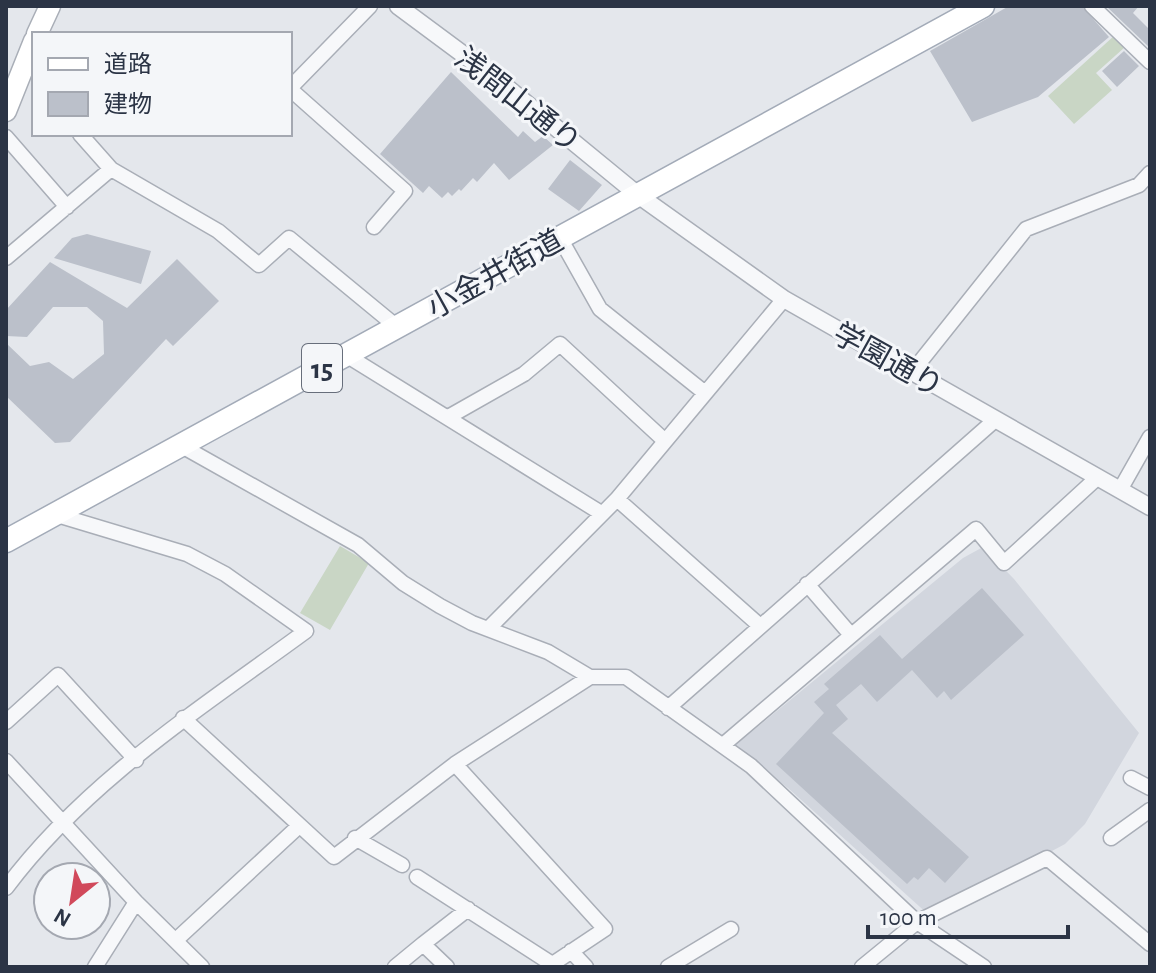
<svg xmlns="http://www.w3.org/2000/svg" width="1156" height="973" viewBox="0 0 1156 973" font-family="'Alegreya Sans','Noto Sans JP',sans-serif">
<rect width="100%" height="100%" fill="#e4e7ec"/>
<path fill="#d2d6de" d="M983,547L1014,579L1139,733L1085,824L1065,844L930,916L788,788L733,747L963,558Z"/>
<path fill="#c9d6c5" d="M1115,35L1125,47L1096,73L1112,90L1074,124L1048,96Z
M340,546L369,563L330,630L300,613Z"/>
<path fill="#bbc0ca" d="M1009,6H1082L1109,37L1038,97L972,122L930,51Z
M1106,6H1139L1133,13L1150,30V48Z
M1124,51L1139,66L1117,87L1102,71Z
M451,72L518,137L523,131L535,142L543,136L553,145L509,180L494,163L477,182L473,178L461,191L459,189L452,196L448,192L442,198L429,186L423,193L380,154Z
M570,160L602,185L579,211L548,189Z
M87,234L151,251L141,284L54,258L72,238Z
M177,259L219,301L173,346L166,339L70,442L55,443L6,396V343L30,366L49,362L73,379L104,354L103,321L87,307H53L27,337L6,336V310L50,262L127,308Z
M982,588L1024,635L951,700L944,691L937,698L912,670L877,702L861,684L836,705L848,719L832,733L969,857L945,883L929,868L918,880L914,877L907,884L776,764L824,713L814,702L829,689L824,684L880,635L902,659Z"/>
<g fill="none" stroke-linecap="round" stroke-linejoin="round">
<g stroke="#a9aeb7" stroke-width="17">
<path id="minor" d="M1092,6L1150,62
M290,88L370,6
M290,89L405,191L374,227
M80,134L111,169L218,231L259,265L289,238L397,327
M6,137L67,207
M560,238L600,309L705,393
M6,258L111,169
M346,355L601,513
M912,372L1026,229L1139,185L1150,173
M450,416L524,374L560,344L665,441
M180,445L358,545L403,583L440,606L472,623L548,652L590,677
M1120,490L1150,437
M617,499L759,625
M807,584L851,635
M488,629L617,499L784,299
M668,708L995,420
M183,718L334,857L455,764L590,677H626L751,766L917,922L984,967
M6,722L58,675L136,760
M723,745L976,529L1004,563L1098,477
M6,761L136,902L202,967
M455,764L605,929L548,967
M1131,778L1150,788
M355,838L402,865
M1111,838L1150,810
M417,877L552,964
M6,888C85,782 201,708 306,631L225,574L187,554L54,514
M176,940L299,826
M423,944L468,909
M571,951L586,967
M95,967L136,902
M395,967L423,944L447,967
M668,967L731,929
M862,967L917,922L1047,858L1150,944"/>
</g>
<g stroke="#a9aeb7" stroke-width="19">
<path id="tertiary" d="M398,6L499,81L638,195L784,299L1150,507"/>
</g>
<g stroke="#a9aeb7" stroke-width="23">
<path id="secondary" d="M37,34L50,6
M6,111L34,41"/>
</g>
<g stroke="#a3abb8" stroke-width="25">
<path id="primary" d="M6,541L983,6"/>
</g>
<use href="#minor" stroke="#f7f8fa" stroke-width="14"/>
<use href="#tertiary" stroke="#f7f8fa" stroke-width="16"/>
<use href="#secondary" stroke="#fff" stroke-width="20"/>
<use href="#primary" stroke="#fff" stroke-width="22"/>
</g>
<g text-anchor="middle" stroke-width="6" stroke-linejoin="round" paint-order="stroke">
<rect fill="#f4f6f9" stroke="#676e7b" stroke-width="2" x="302" y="344" width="40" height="48" rx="6"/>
<g font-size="28" font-weight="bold" fill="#2b3445">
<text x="322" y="378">15</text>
</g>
<g font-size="30" fill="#2b3445" stroke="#f4f6f9">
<text transform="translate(518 100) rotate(38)" y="10">浅間山通り</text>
<text transform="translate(495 274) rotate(-29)" y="10">小金井街道</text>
<text transform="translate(888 360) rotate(29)" y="10">学園通り</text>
</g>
</g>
<rect width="1156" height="973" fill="none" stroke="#2b3445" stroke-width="16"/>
<rect x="32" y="32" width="260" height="104" fill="#f4f6f9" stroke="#a4a8b1" stroke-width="2"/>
<rect x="48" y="58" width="40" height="12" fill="#ffffff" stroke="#a4a8b1" stroke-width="2"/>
<text x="104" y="72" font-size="24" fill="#2b3445">道路</text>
<rect x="48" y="92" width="40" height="24" fill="#bbc0ca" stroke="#a4a8b1" stroke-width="2"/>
<text x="104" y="112" font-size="24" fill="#2b3445">建物</text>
<g transform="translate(72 901) rotate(210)"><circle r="38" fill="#f4f6f9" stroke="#a4a8b1" stroke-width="2"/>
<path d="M0-6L14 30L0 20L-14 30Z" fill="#d1495b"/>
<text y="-12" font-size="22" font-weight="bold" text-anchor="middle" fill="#2b3445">N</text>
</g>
<path d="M868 925v12h200v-12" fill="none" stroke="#2b3445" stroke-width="4"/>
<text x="880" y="925" font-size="24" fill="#2b3445" stroke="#f4f6f9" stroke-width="6" paint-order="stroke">100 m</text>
</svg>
